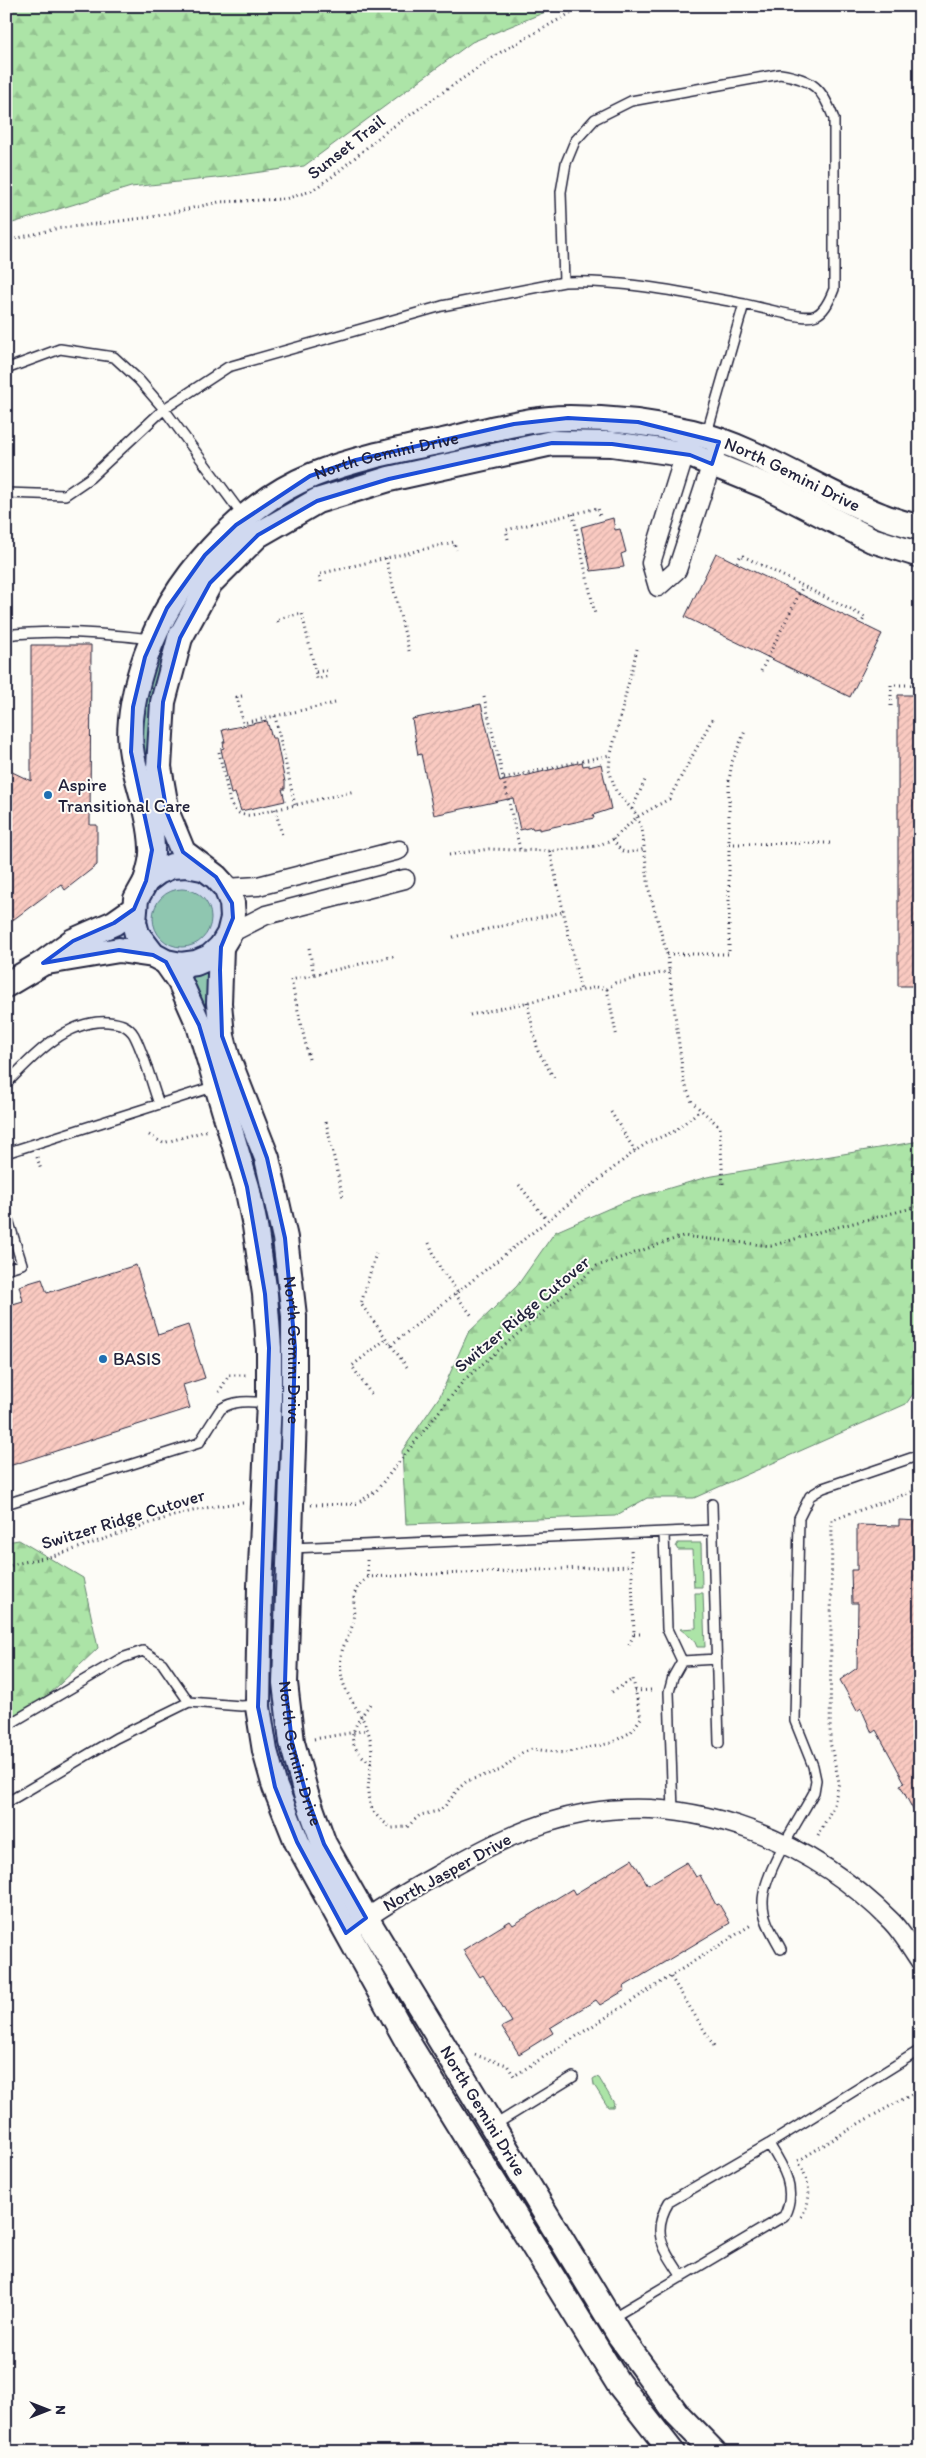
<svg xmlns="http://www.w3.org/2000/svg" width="926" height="2458" viewBox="0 0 926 2458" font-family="Itim,sans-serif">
<defs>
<pattern id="forest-firs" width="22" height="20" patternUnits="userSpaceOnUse" patternTransform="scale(1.25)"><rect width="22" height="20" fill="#ace4a7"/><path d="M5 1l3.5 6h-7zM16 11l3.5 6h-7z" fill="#94c391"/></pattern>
<pattern id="building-hatch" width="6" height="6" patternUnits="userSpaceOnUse" patternTransform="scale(1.25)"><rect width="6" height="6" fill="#facac1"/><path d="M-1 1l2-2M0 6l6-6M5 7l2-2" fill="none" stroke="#d6ada7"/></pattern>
</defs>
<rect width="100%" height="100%" fill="#fdfcf7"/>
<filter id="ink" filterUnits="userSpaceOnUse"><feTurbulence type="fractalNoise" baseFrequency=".02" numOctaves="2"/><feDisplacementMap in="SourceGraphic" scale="10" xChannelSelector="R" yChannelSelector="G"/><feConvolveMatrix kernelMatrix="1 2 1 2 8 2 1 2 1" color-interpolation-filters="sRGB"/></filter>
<g filter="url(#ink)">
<path fill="#ace4a7" stroke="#678371" d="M577,428L360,477L277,514L271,503L303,485L507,432Z
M172,619L163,667L156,819L144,787L137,713Z
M153 918a29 29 0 1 1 58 0a29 29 0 1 1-58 0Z
M209,970L248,1121L285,1291H278L274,1288L190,978Z
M678,1543H701L702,1587H694L692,1550H678L676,1547Z
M695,1593H703L705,1647H697L694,1640L680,1629L696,1628Z
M596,2077L599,2078L614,2103L613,2107H608L594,2085L593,2079Z"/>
<path fill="url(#forest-firs)" stroke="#678371" d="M6,6H560L472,42L304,166L225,177L131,187L6,225Z
M920,1141V1384L906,1404L694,1498H647L615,1516L406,1524L402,1451L440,1396L468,1333L517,1286L555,1232L626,1201L707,1177Z
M19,1540L83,1578L98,1648L6,1735V1542Z"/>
<path fill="url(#building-hatch)" stroke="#22223b" d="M613,518L615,530L620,529L626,552L621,554L624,567L591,571L581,527Z
M716,553L882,634L850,697L685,617Z
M31,645H91L90,825H97V865L65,890L61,884L6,925V769L31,781Z
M898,695H920V986H898Z
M481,704L500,782L582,762L583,766L589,765V767L601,764L611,809L593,815L594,818L539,830V828L533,829L532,827L520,830L513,798L434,815L421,754L418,755L412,719Z
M267,721L272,738H276L285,782V789H282L285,801L241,811L235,793L231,794L221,749L224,748L223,742H225L222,730Z
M136,1265L158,1335L188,1325L205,1378L183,1385L190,1408L6,1467V1306L23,1301L19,1286L42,1279L47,1293Z
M899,1520L920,1521V1823L900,1785L905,1783L876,1730L872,1733L861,1708L857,1711L840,1680L857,1668L858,1603H852L851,1570H857V1525L899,1526Z
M632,1859L648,1885L687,1862L696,1877L700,1875L716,1905L719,1904L730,1923L623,1987L625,1990L600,2005L596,2000L550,2028L553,2033L519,2054L502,2027L512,2022L483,1975L480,1977L463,1950L510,1921L513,1925L572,1889L575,1894Z"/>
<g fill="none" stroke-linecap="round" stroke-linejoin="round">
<g stroke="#22223b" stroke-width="12">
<path id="lane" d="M6,369L60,349L114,357L139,380L164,409L243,516
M706,436L744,304C685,293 625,280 564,282L561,192L566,163L575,141L595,119L631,101L780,74C813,79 823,89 834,119V289C822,320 814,320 783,313C770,310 757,307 744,304
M6,493L65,495L90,478L164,409L228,367L442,306L564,282
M6,635C54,629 103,633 150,639
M6,1084C32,1057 67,1019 108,1022C119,1023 128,1025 134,1035C145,1056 151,1082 159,1104
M6,1153L216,1086
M6,1213L22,1264L6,1269
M6,1504L199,1443C203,1437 219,1411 221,1409C235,1399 253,1402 269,1403
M712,1504L719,1743
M664,1533L667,1629L682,1661L673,1677L669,1692L673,1812
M291,1548L712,1530
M682,1661L717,1659
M6,1726L122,1658L143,1651L162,1663L189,1702
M6,1803L116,1738L189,1702L241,1706L257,1705
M781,1949C773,1934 763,1920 763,1903C762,1874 800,1819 814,1792L816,1780L813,1766L795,1721L799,1518L810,1496L823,1488L920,1455
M493,2126L573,2077
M682,2277C664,2249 650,2233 669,2202L769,2144
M610,2319L784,2216C798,2190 783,2166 769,2144L920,2050"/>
</g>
<g stroke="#22223b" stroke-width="21">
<path id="street" d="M688,444L651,563L658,587L677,570L715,454
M226,888L258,886L399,850
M229,934L266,915L405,879
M357,1925C381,1907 407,1892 434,1877C482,1849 530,1823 586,1813C698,1794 813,1842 891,1921C902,1932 911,1948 920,1961"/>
</g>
<g stroke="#22223b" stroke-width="28">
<g id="secondary">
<path d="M202,868L187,865L172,866L158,872L146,881L136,899L134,922L137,934L153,955L166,962L181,965L196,963L210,957L221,947L229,934L233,918L232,903L226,888L216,877L183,852L167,813L159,767L163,702L180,638L210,583L258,535L317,501L389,479L552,443L612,444L690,455L766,486L872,540L920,555"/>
<path id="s1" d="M146,881C149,871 153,859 152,848C151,816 138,786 132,755C126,726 136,683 146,656C172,582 239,505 313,475C355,458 399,450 443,441C484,431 527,418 570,418C610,418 653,423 692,432C760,449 818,491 882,516C894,521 907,524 920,528"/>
<path id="s2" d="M221,947L219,1003L222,1036L227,1056L267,1158L285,1238L294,1316V1417L285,1683L292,1742L306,1794L324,1844L366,1918L620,2336L677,2414L714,2452"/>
<path d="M47,962L119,950L153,955"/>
<path d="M166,962L180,982L199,1025L247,1187L255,1226L265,1294L269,1348V1403L260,1586L258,1707L265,1751L275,1787L297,1842L410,2046L618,2383L672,2452"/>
<path d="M6,985L43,963L73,941L114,923L134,909"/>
</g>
</g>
<path stroke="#22223b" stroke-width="3" stroke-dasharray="1 4" stroke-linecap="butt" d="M6,241L55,229L152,217L219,202L285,199L311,191L333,176L384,133L501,52L583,6
M573,514L595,614
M508,539L506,530L598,508L600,516
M386,558L409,651
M737,562L741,555L865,617L862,622
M321,582L319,574L454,542L456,550
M278,622L277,619L302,613L317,679L329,676
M637,649L610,758L609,770L616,791L635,813L642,829L649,890L667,954L684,1082L692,1102L720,1127L723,1185
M761,671L803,586
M316,672L328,670
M242,696L237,697L243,723L335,703
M484,697L520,849
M891,706V685H919V692
M275,716L295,805
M219,752L230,802C235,813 241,816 252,815L355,791
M504,778L610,755
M275,809L282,835
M632,809L646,778
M613,839C623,857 627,853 645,849
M729,844L830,843
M550,851L581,991
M449,855L489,849L550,851L597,846L613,839L637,817L669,799L714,716
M453,937L563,912
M309,948L314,975
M667,954H729V781L732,762L745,731
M607,989L617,1038
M919,994V1019
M527,1002L538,1051L554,1078
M470,1015L597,987L607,989L615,983L670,971
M309,1059L291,980L395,956
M611,1112L635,1151
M326,1122L343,1198
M149,1135L163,1143L209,1130
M37,1157L41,1170
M519,1185L547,1220
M429,1243L440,1268L458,1292
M376,1253L361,1304L407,1367
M455,1294L473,1317
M391,1345L635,1151L649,1142L675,1131L699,1111
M219,1392L229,1375H247
M371,1394L352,1366L386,1339
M311,1505L356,1504L376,1491L465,1379L597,1266L683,1236L771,1246L822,1231L920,1206
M367,1560L368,1577
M6,1567C26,1560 46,1559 66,1552C123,1534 182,1507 243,1503
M634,1634H644
M629,1645L634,1634L631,1548
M635,1691L652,1690
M612,1692L633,1679L641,1718L631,1732L611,1743L564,1753L532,1749L522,1753L501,1770L467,1781L459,1788L445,1806L438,1811L420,1815L407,1827L392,1828C349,1801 379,1775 370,1738C362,1706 337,1694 341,1657C342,1644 352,1633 353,1621C356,1600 348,1592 368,1577L631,1566
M314,1739L368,1730
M371,1763C339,1741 355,1726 372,1701
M818,1836L834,1805L839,1782L830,1742L832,1520L920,1489
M671,1977L714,2046
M475,2055L507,2065L514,2076L751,1925
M801,2217C814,2198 809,2180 798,2161L863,2121L920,2090"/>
<use href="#lane" stroke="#fdfcf7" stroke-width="9"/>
<use href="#street" stroke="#fdfcf7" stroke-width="18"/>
<use href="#secondary" stroke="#fdfcf7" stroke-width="24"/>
</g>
</g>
<path fill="#1d4ed8" fill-opacity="0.2" stroke="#1d4ed8" stroke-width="4" stroke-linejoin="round" d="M568,418L638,422L719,442L712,464L690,455L612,444L552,443L389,479L317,501L258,535L210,583L180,638L163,702L159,767L167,813L183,852L216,877L232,903L233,918L221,947L220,970L222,1036L267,1158L285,1238L295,1348L285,1683L292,1742L306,1794L324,1844L366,1918L346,1933L297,1842L275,1787L258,1707L269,1348L265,1294L247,1187L199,1025L166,962L153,955L119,950L43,963L73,941L114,923L134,909L146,881L152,850L131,752L133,707L145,657L167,608L205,555L236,525L310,476L356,460L514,424Z"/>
<g fill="#1f6fb2" stroke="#fdfcf7" stroke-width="2">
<circle cx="48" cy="795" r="5"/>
<circle cx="103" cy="1359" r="5"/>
</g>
<g text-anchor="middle" stroke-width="4" stroke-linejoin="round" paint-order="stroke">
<g font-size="18" fill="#22223b" stroke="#fdfcf7">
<text transform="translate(346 147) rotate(-38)" y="6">Sunset Trail</text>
<text dy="6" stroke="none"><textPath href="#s1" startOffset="559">North Gemini Drive</textPath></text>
<text dy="6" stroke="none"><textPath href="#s1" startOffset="979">North Gemini Drive</textPath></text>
<text transform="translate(522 1314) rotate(-40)" y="6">Switzer Ridge Cutover</text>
<text dy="6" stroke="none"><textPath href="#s2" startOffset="414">North Gemini Drive</textPath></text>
<text transform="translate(123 1519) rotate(-17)" y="6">Switzer Ridge Cutover</text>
<text dy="6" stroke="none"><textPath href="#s2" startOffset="819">North Gemini Drive</textPath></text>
<text transform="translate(447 1872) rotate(-29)" y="6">North Jasper Drive</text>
<text dy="6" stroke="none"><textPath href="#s2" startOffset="1224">North Gemini Drive</textPath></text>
</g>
<g font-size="18" fill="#22223b" stroke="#fdfcf7" text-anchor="start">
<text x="58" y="791">Aspire<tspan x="58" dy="21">Transitional Care</tspan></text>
<text x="113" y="1365">BASIS</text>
</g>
</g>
<rect width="926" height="2458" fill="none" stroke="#fdfcf7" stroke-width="25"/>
<rect x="12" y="12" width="901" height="2433" fill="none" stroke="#22223b" stroke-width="2" filter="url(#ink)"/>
<g transform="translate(48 2410) rotate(90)" stroke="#fdfcf7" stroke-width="4" paint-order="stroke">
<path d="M0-4L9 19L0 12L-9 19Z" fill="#22223b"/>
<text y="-8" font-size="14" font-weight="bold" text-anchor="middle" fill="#22223b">N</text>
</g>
</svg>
